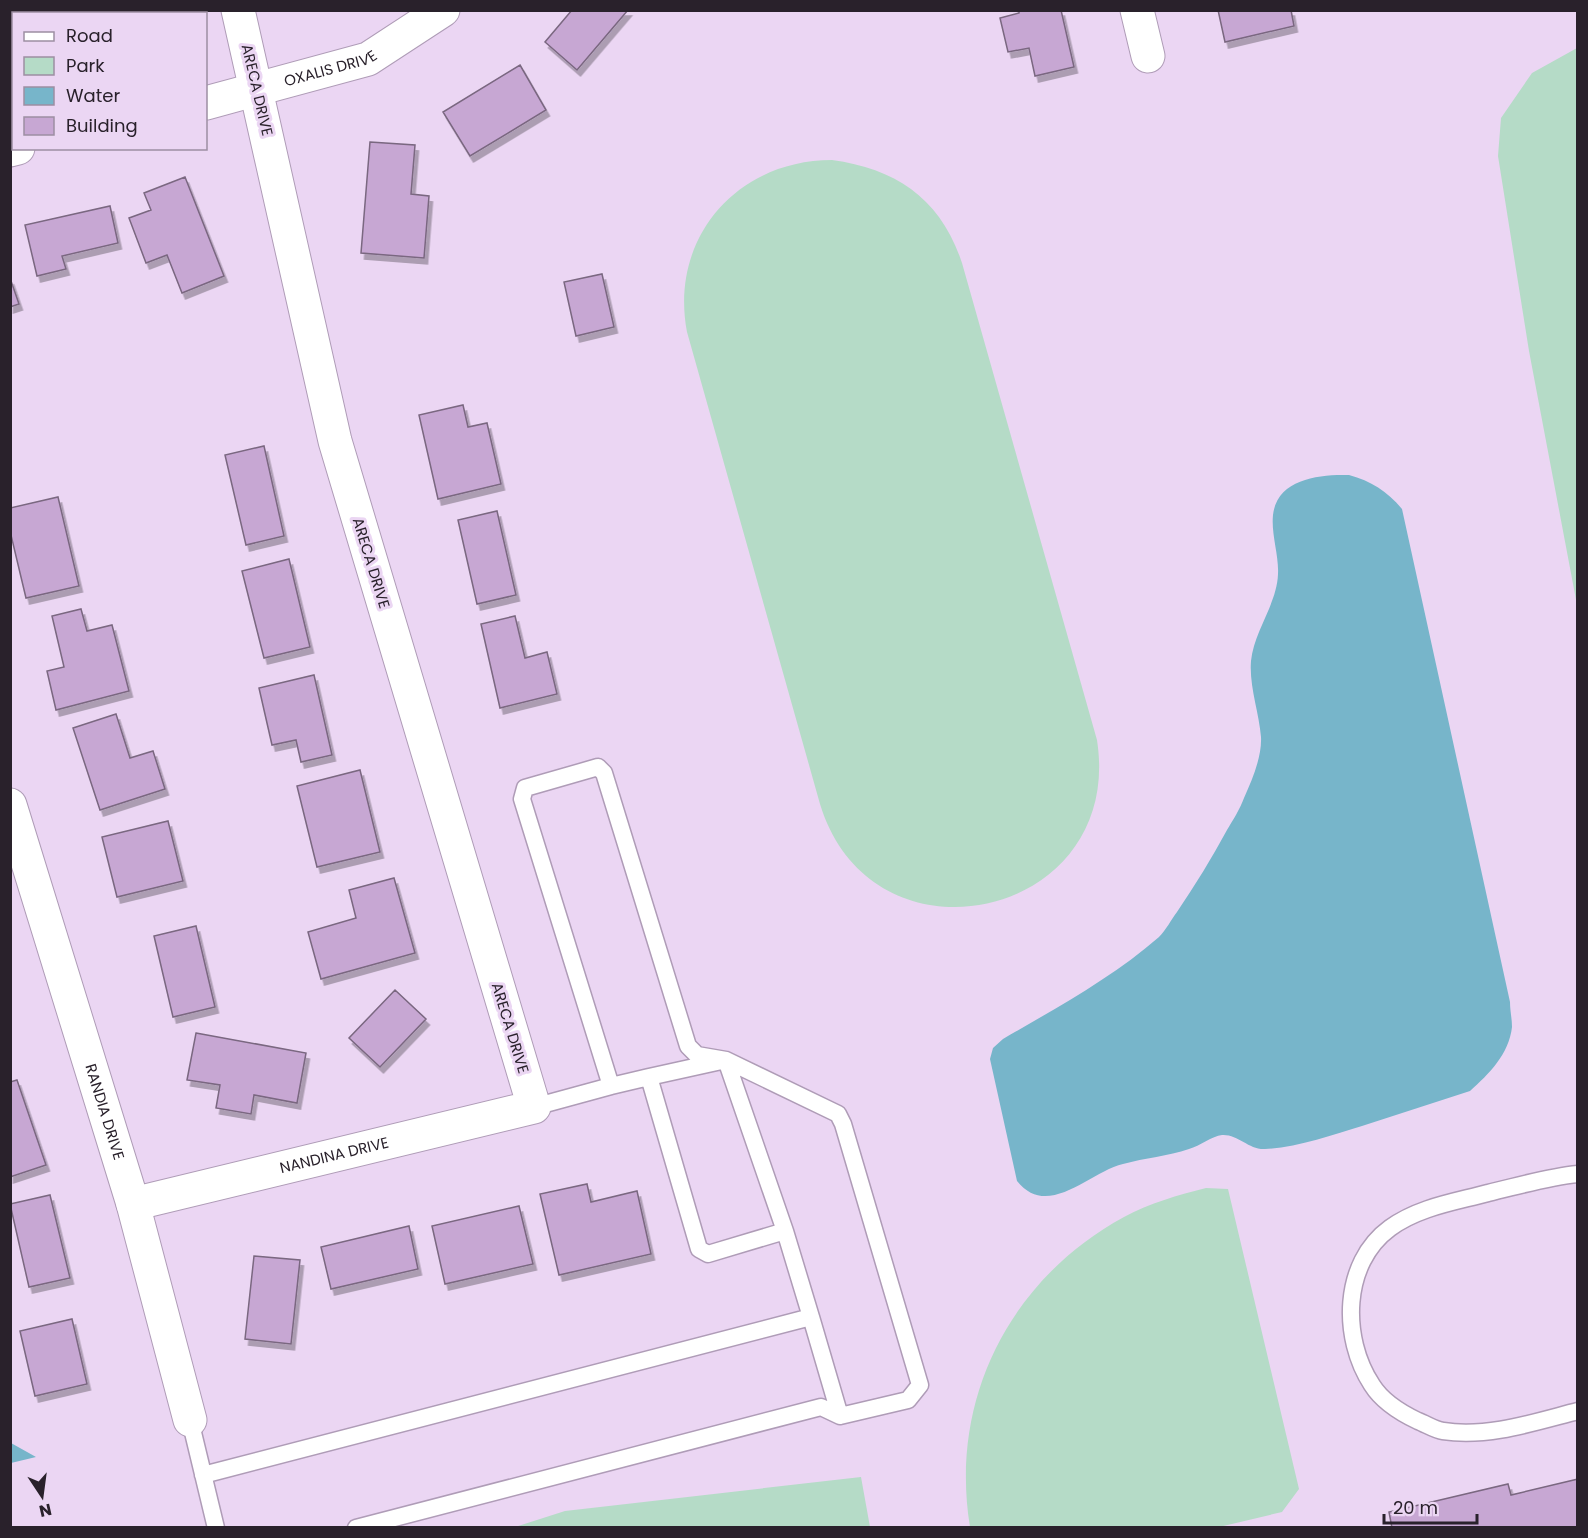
<svg xmlns="http://www.w3.org/2000/svg" width="1588" height="1538" viewBox="0 0 1588 1538" font-family="Poppins,sans-serif">
<defs>
<filter id="shadow"><feDropShadow dx="3.5" dy="6" stdDeviation="0" flood-color="#0004"/></filter>
</defs>
<rect width="100%" height="100%" fill="#ebd6f3"/>
<path fill="#b5dbc7" d="M1577,48V605L1529,351L1498,156L1501,118L1532,73Z
M832,160C897,169 941,199 962,263L1097,740C1125,919 872,975 820,804L687,332C669,238 737,160 832,160Z
M1206,1188L1228,1189L1299,1489L1282,1512L1215,1528L970,1527C949,1399 1010,1279 1124,1217C1150,1203 1178,1195 1206,1188Z
M861,1477L870,1527H515L565,1511Z"/>
<path fill="#77b5ca" d="M1349,475C1371,481 1387,491 1402,509L1510,1002C1510,1010 1512,1019 1512,1027C1509,1054 1489,1074 1470,1091C1434,1103 1398,1114 1362,1126C1333,1135 1295,1148 1265,1149C1249,1150 1238,1134 1222,1135C1212,1136 1200,1146 1189,1149C1168,1156 1145,1158 1123,1164C1089,1172 1048,1220 1017,1181L990,1059L993,1048L1003,1039C1056,1008 1112,978 1159,937C1166,930 1171,920 1177,912C1195,885 1212,858 1227,830C1233,820 1240,809 1244,798C1252,780 1262,757 1261,737C1259,712 1249,686 1251,661C1254,631 1277,604 1278,574C1279,555 1271,534 1273,515C1277,479 1319,474 1349,475Z
M11,1443L36,1457L11,1463Z"/>
<path fill="#c7a7d3" stroke="#7a6780" stroke-width="1.5" filter="url(#shadow)" d="M77,10H160L161,14H71Z
M572,10H628L577,70L545,42Z
M1019,10H1061L1074,67L1035,76L1029,48L1008,52L1000,18L1019,13Z
M1218,10H1291L1294,26L1225,42Z
M520,65L546,110L470,156L443,112Z
M370,142L415,145L411,194L429,196L424,258L361,253Z
M185,177L224,276L182,293L167,255L146,263L129,218L151,210L144,193Z
M110,206L118,243L62,256L66,269L37,276L25,225Z
M602,274L614,327L576,336L564,282Z
M10,278L19,304L10,307Z
M463,405L468,427L487,423L501,484L438,499L419,415Z
M264,446L284,536L246,545L225,455Z
M58,497L79,586L26,598L10,531V508Z
M497,511L516,595L477,604L458,520Z
M289,559L310,647L264,658L242,571Z
M81,609L87,631L112,625L129,691L56,710L47,671L64,667L52,616Z
M515,616L525,658L547,652L557,694L500,708L481,624Z
M314,675L332,755L301,762L296,740L272,745L259,688Z
M116,714L130,758L153,751L165,789L100,810L73,728Z
M360,770L380,852L317,867L297,786Z
M168,821L183,881L117,897L102,837Z
M394,878L415,953L321,979L308,932L356,918L349,890Z
M196,926L215,1007L173,1017L154,936Z
M395,990L426,1019L380,1067L349,1038Z
M196,1033L306,1053L297,1103L254,1095L251,1114L216,1108L220,1085L187,1080Z
M17,1080L46,1165L10,1177V1082Z
M587,1184L591,1202L637,1191L651,1254L559,1275L540,1194Z
M50,1195L70,1278L29,1287L10,1204Z
M519,1206L533,1264L445,1284L432,1226Z
M409,1226L418,1269L331,1289L321,1247Z
M254,1256L300,1260L291,1344L245,1339Z
M72,1319L87,1384L35,1396L20,1331Z
M1578,1479V1528H1392L1389,1512L1508,1484L1511,1495Z"/>
<g fill="none" stroke-linecap="round" stroke-linejoin="round">
<g stroke="#af9cb7" stroke-width="19">
<path id="lane" d="M649,1077L726,1060L785,1231
M534,1107L611,1086
M1578,1174C1547,1177 1518,1186 1488,1193C1455,1202 1419,1207 1390,1228C1342,1263 1341,1338 1372,1385C1382,1401 1401,1413 1418,1421C1426,1424 1435,1430 1443,1431C1488,1438 1535,1422 1578,1411
M811,1317L840,1416
M190,1420L216,1528
M203,1475L811,1317L785,1231L708,1254L699,1249L649,1077L611,1086L522,799L525,788L598,767L604,773L688,1046L697,1055L726,1060L838,1114L843,1124L920,1385L908,1400L840,1416L821,1407L356,1528"/>
</g>
<g stroke="#af9cb7" stroke-width="35">
<g id="street">
<path d="M1137,10L1148,56"/>
<path id="s1" d="M206,103L368,59L443,10"/>
<path d="M10,150L18,148"/>
<path id="s2" d="M10,805L133,1204L190,1420"/>
<path id="s3" d="M133,1204L534,1107L335,441L238,10"/>
</g>
</g>
<use href="#lane" stroke="#fff" stroke-width="16"/>
<use href="#street" stroke="#fff" stroke-width="33"/>
</g>
<g text-anchor="middle" stroke-width="6" stroke-linejoin="round" paint-order="stroke">
<g font-size="15" fill="#29212b" stroke="#ebd6f3">
<text dy="5" stroke="none"><textPath href="#s1" startOffset="129">OXALIS DRIVE</textPath></text>
<text transform="translate(257 90) rotate(77)" y="5">ARECA DRIVE</text>
<text transform="translate(371 563) rotate(73)" y="5">ARECA DRIVE</text>
<text transform="translate(510 1028) rotate(73)" y="5">ARECA DRIVE</text>
<text dy="5" stroke="none"><textPath href="#s2" startOffset="321">RANDIA DRIVE</textPath></text>
<text dy="5" stroke="none"><textPath href="#s3" startOffset="207">NANDINA DRIVE</textPath></text>
</g>
</g>
<rect width="1588" height="1538" fill="none" stroke="#29212b" stroke-width="24"/>
<rect x="12" y="12" width="195" height="138" fill="#ebd6f3" stroke="#9d8ea3" stroke-width="1.5"/>
<rect x="24" y="32" width="30" height="9" fill="#ffffff" stroke="#9d8ea3" stroke-width="1.5"/>
<text x="66" y="42" font-size="18" fill="#29212b">Road</text>
<rect x="24" y="57" width="30" height="18" fill="#b5dbc7" stroke="#9d8ea3" stroke-width="1.5"/>
<text x="66" y="72" font-size="18" fill="#29212b">Park</text>
<rect x="24" y="87" width="30" height="18" fill="#77b5ca" stroke="#9d8ea3" stroke-width="1.5"/>
<text x="66" y="102" font-size="18" fill="#29212b">Water</text>
<rect x="24" y="117" width="30" height="18" fill="#c7a7d3" stroke="#9d8ea3" stroke-width="1.5"/>
<text x="66" y="132" font-size="18" fill="#29212b">Building</text>
<g transform="translate(42 1496) rotate(167)" stroke="#ebd6f3" stroke-width="4.5" paint-order="stroke">
<path d="M0-4.5L10 22L0 15L-10 22Z" fill="#29212b"/>
<text y="-9" font-size="16" font-weight="bold" text-anchor="middle" fill="#29212b">N</text>
</g>
<path d="M1384 1514v9h93v-9" fill="none" stroke="#29212b" stroke-width="3"/>
<text x="1393" y="1514" font-size="18" fill="#29212b" stroke="#ebd6f3" stroke-width="4.5" paint-order="stroke">20 m</text>
</svg>
